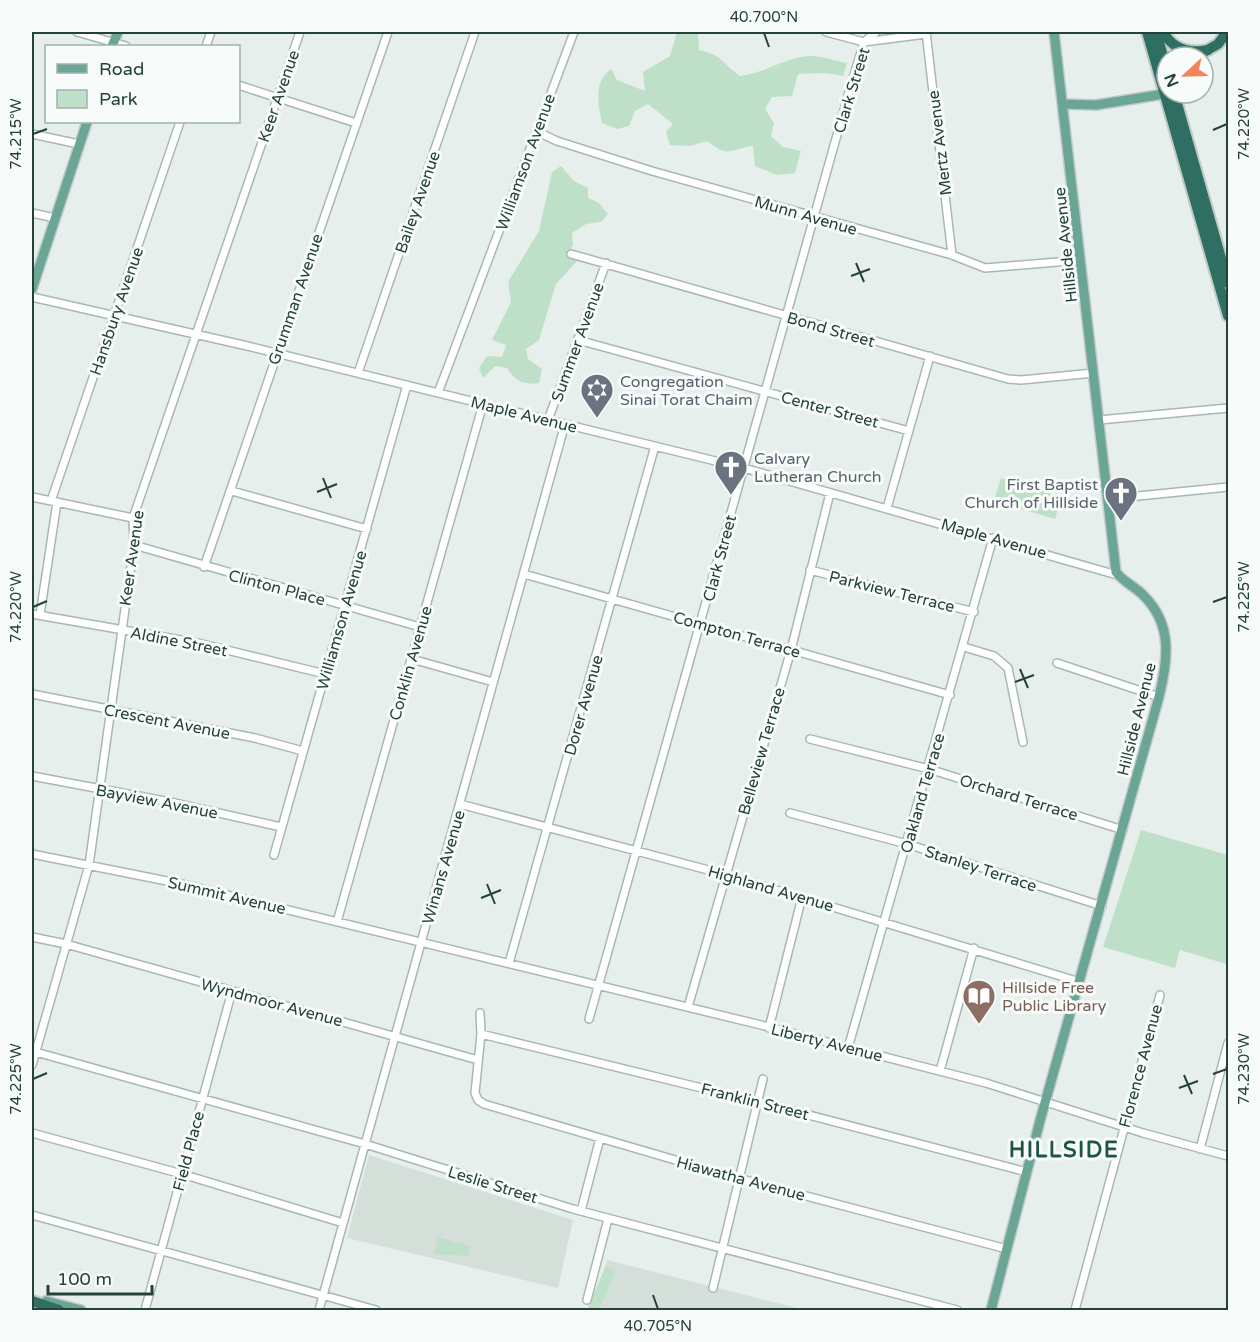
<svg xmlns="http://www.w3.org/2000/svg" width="1260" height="1342" viewBox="0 0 1260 1342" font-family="'Varela Round',sans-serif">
<rect width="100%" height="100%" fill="#e6efeb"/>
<path fill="#d4dfda" d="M369,1155L573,1220L558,1288L347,1238Z
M607,1260L805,1310H597Z"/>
<path fill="#bfe0c8" d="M677,32L698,33L699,50C725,56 720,62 740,76C765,73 784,58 809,56C820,55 835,61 847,63L843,76L825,73L798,74L792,96L772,97L765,109L774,123L771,136L783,147L801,151L795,173L777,175L755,166L753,146C729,149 730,159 707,141L690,146L670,145L666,132L673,124L648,104L635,111L629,126L617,129L602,123C598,103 593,83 611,69L617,80L645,91L643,72L670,56Z
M561,166L574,181L588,188V198L599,203L608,214L601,222L586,224L572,233L573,245L568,255L577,261L556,284L539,340L526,349L528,359L542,369L539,383C523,385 516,382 507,368L495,366L483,378L479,368L487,356L502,357L506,345L492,340L511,302L508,282L539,231L552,172Z
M1001,478L1061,497L1055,519L994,501Z
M1141,830L1228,855L1226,964L1180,950L1175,968L1103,947Z
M438,1237L470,1246L468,1256L434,1254Z
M606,1265L615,1272L599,1310H587Z"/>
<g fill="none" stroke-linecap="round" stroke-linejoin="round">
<g stroke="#a8b8b2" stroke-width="10">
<path id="minor" d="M77,32L126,46
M826,32L864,42L926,34
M926,32L952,255
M206,46L211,32
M238,85L356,123
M536,131L557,141L652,171L952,255L985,268L1081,260
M32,134L79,144
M32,213L55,218
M571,254L1008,379L1021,380L1094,373
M32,297L243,345L744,468L1117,575
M578,340L909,431
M358,373L475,32
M438,393L574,32
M548,420L606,263
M1099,420L1228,408
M232,491L367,529
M32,497L133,518
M1108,499L1228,487
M51,501L180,122
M887,508L930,356
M134,545L420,627
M204,567L388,32
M810,570L974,612
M524,574L950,695
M32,614L198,643L325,674
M40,615L57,502
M964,647L994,656L1008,668L1023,742
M412,659L493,682
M1057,663L1159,697
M32,694L255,738L303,751
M810,739L929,769L1123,830
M32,776L170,802L281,827
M460,804L727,875L1080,982
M790,813L907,844L1102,906
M32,854L182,884L761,1025L986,1083L1143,1133L1228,1156
M274,855L407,385
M337,922L483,404
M32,937L66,944L478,1060
M509,963L655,446
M688,1007L791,650L830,493
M480,1013L481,1034L475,1093L478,1100L484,1104L730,1176L1007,1249
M589,1019L851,85L864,42L876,32
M769,1028L802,897
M481,1034L759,1102L1027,1172
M848,1048L993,538
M32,1051L365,1144L573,1209L957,1310
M32,1065L89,865L134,545L133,518L300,32
M940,1071L974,948
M32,1133L182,1174L343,1223
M1200,1149L1228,1043
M581,1211L600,1138
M32,1215L376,1310
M713,1288L763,1079
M587,1300L608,1219
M145,1310L232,991
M319,1310L565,424
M1075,1310L1160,995"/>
</g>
<g stroke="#c2cac8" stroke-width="12">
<path id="major" d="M112,46L118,32
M1063,104L1096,105L1164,94
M32,289L87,122
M46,1301L81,1310
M991,1310L1041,1117L1159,697C1168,660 1173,625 1144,596C1136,587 1122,581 1116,572L1054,32"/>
</g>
<g stroke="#c2cac8" stroke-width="14">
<path id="highway" d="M1147,32L1228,316
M1156,32L1167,70
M1163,32C1173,49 1189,54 1208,50
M1204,52L1218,44L1227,32
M1174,93L1228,283
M32,1301L59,1310"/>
</g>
<use href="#minor" stroke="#fff" stroke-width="7"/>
<use href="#major" stroke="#6aa596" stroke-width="9"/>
<use href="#highway" stroke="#2f6f62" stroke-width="10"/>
</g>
<path fill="none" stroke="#24423a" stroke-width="2" d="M764,33L769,47M1213,130L1227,124M33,134L47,129M856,263L864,282M851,276L870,269M323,478L331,498M317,492L337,484M1213,602L1227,597M33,607L47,601M1020,669L1028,688M1015,682L1034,675M487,884L495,904M481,898L501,890M1213,1074L1227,1069M1184,1075L1192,1094M33,1079L47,1073M1179,1088L1198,1081M653,1295L658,1309"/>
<defs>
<g id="synagogue-pin" transform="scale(1.725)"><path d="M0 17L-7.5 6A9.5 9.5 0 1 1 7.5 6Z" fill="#6b7280" stroke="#f7fbf9"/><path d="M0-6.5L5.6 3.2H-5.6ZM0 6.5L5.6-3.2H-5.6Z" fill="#fff"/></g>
<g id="church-pin" transform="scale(1.725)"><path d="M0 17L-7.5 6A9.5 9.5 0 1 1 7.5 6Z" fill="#6b7280" stroke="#f7fbf9"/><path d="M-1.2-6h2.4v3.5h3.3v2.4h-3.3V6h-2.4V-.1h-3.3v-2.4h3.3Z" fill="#fff"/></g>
<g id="library-pin" transform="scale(1.725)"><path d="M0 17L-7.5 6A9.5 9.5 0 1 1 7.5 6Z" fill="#8d6e63" stroke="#f7fbf9"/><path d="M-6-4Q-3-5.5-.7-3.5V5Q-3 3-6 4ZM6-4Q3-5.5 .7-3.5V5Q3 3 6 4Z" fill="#fff"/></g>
</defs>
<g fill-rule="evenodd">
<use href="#synagogue-pin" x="597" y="390"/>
<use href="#church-pin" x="731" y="467"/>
<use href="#church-pin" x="1121" y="493"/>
<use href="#library-pin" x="979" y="996"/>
</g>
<g text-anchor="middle" stroke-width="6" stroke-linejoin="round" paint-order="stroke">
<g font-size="16" fill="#24423a" stroke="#f7fbf9">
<text transform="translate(851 90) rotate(-73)" y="6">Clark Street</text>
<text transform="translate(278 96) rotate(-71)" y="6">Keer Avenue</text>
<text transform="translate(939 143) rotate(-97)" y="6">Mertz Avenue</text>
<text transform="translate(525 162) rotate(-70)" y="6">Williamson Avenue</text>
<text transform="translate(417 202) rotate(-71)" y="6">Bailey Avenue</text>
<text transform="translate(806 215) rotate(16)" y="6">Munn Avenue</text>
<text transform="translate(1065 245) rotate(-96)" y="6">Hillside Avenue</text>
<text transform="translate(295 299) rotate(-71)" y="6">Grumman Avenue</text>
<text transform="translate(116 311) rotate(-71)" y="6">Hansbury Avenue</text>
<text transform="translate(831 329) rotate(16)" y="6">Bond Street</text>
<text transform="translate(577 342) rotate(-70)" y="6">Summer Avenue</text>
<text transform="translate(830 409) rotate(15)" y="6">Center Street</text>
<text transform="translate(524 414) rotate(14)" y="6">Maple Avenue</text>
<text transform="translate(994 538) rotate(16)" y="6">Maple Avenue</text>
<text transform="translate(131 558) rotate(-82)" y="6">Keer Avenue</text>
<text transform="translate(719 558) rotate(-75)" y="6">Clark Street</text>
<text transform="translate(277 587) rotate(15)" y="6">Clinton Place</text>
<text transform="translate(892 591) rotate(14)" y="6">Parkview Terrace</text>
<text transform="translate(341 620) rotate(-74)" y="6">Williamson Avenue</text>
<text transform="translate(737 634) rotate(16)" y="6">Compton Terrace</text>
<text transform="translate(179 641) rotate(11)" y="6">Aldine Street</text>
<text transform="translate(410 663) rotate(-74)" y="6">Conklin Avenue</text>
<text transform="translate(583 705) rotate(-74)" y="6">Dorer Avenue</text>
<text transform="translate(1136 719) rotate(-76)" y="6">Hillside Avenue</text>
<text transform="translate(167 721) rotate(11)" y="6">Crescent Avenue</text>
<text transform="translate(761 751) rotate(-74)" y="6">Belleview Terrace</text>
<text transform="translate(922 793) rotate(-74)" y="6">Oakland Terrace</text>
<text transform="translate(1019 797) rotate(17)" y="6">Orchard Terrace</text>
<text transform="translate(157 801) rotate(11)" y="6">Bayview Avenue</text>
<text transform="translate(443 867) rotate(-74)" y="6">Winans Avenue</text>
<text transform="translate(981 868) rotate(18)" y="6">Stanley Terrace</text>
<text transform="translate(771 888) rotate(16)" y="6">Highland Avenue</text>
<text transform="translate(227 895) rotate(13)" y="6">Summit Avenue</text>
<text transform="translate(272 1002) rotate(15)" y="6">Wyndmoor Avenue</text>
<text transform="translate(827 1042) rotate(14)" y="6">Liberty Avenue</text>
<text transform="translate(1140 1066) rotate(-75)" y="6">Florence Avenue</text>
<text transform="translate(755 1101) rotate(14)" y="6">Franklin Street</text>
<text transform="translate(188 1151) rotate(-75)" y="6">Field Place</text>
<text transform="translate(741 1178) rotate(15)" y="6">Hiawatha Avenue</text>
<text transform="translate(493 1184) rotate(17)" y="6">Leslie Street</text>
</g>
<g font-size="16" fill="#5b616d" stroke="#f7fbf9" text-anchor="start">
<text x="620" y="387">Congregation<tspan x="620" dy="18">Sinai Torat Chaim</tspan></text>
<text x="754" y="464">Calvary<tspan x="754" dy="18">Lutheran Church</tspan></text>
<text x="1098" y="490" text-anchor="end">First Baptist<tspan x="1098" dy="18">Church of Hillside</tspan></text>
</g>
<g font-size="16" fill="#785e54" stroke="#f7fbf9" text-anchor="start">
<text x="1002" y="993">Hillside Free<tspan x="1002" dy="18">Public Library</tspan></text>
</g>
<g font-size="22" font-weight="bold" letter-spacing="1.5" fill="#1f5548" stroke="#f7fbf9">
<text x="1064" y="1157">HILLSIDE</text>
</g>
</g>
<rect width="1260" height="1342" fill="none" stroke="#f7fbf9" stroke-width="66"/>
<rect x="45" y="45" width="195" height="78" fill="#f7fbf9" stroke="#a3b1ad" stroke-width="1.5"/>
<rect x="57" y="64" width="30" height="9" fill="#6aa596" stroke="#a3b1ad" stroke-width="1.5"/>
<text x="99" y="75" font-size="18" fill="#24423a">Road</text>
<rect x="57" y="90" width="30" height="18" fill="#bfe0c8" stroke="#a3b1ad" stroke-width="1.5"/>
<text x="99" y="105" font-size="18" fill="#24423a">Park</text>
<g transform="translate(1185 75) rotate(248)"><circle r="28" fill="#f7fbf9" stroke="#a3b1ad" stroke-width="1.5"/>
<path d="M0-4.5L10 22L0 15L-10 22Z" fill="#f4845f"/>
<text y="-9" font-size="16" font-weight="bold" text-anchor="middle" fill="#24423a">N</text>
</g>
<path d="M48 1285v9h104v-9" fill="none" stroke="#24423a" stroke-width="3"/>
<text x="57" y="1285" font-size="18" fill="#24423a" stroke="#f7fbf9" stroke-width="4.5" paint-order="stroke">100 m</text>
<rect x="33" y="33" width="1194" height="1276" fill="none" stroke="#24423a" stroke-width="2"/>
<g font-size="15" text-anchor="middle" fill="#24423a">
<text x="764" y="22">40.700°N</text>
<text transform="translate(1244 124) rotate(-90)" y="5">74.220°W</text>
<text transform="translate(16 134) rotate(-90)" y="5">74.215°W</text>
<text transform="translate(1244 597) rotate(-90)" y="5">74.225°W</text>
<text transform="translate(16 607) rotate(-90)" y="5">74.220°W</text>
<text transform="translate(1244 1069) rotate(-90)" y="5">74.230°W</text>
<text transform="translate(16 1079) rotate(-90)" y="5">74.225°W</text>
<text x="658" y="1331">40.705°N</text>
</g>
</svg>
